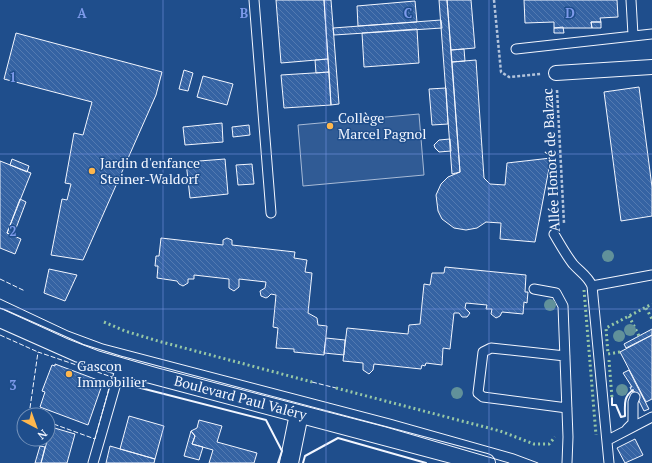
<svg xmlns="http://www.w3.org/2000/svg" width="652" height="463" viewBox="0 0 652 463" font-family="'PT Serif',serif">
<defs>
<pattern id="building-back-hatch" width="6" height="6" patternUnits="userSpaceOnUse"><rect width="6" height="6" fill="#3563a3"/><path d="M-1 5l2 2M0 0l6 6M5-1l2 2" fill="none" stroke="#537ab1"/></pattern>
</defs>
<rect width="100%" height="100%" fill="#1f4e8c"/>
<path fill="#305b95" stroke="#a8bbd7" d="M419,114L424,175L303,186L298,125Z"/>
<path fill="url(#building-back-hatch)" stroke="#f2f6ff" d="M276,0H324L328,59L281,63Z
M324,0H331L339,104L331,105Z
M439,0H447L460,172L452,174Z
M447,0H471L475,48L451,50Z
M524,0H617L618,17L600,18L601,22H591L592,28H554V22L525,23Z
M415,1L417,22L358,26L357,6Z
M441,20L442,28L334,35L333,28Z
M591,22H601V28H592Z
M563,27L564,33H554V28Z
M417,29L419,63L364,67L362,33Z
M16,33L162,72L156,95L83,260L51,255L62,199L67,200L71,184L65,183L74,133L83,135L92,102L4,79Z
M464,49L465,61L452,62L451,50Z
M328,59L329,72L316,73L315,60Z
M476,60L484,178L490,184L505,185L507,163L551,158L535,242L500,239L501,223L486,222L477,228L466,230L454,228L442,219L438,211L436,195L441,184L448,177L460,172L452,62Z
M184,70L193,73L188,91L179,89Z
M329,72L331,105L284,108L281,75Z
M203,76L233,84L227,105L197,97Z
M639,87L652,187V216L621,221L604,92Z
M446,88L448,124L432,125L429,89Z
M222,123L223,142L185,145L183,127Z
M249,125L250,135L233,137L232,127Z
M450,139L451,151L439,152L435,148L434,145L439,140Z
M12,159L29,166L27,172L10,165Z
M225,159L228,194L190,198L186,162Z
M0,161L31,173L7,233L21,239L15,254L0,248Z
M252,164L254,184L238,185L236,165Z
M20,199L26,202L13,236L7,233Z
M161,238L223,245V240L227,238L232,240V245L295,252L294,258L307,260L305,272L312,273L308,313L317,318L318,325L327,326L324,355L294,352V349L276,348L278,328L273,327L276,295L271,294L268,297L266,298L261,296L260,291L265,288L266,282L239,279V287L234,291L229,288V279L194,275V279H188V283L183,286L179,284L177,281L157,278L158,266H155L156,256H159Z
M445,267L526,275L525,292H528L527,303L524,302L523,314L502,312L500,316L496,318L491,314L492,309H486L487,305L466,303L465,308L470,313L467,317H462L459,313H454L450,349L443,348L442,365L426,363L425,366L422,365L421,369L374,364L373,370L369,374L363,370V363L343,361L347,328L408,334L409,325L420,324L424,284L430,285L432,273H444Z
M49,269L77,275L65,301L44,293Z
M652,329V335L626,348L624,344Z
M652,335V399L646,402L620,352Z
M326,338L345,340L344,355L324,353Z
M55,364L103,382L88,425L40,407L45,392L42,391L52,365L55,366Z
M629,370L638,388L649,409L644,411L634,391L632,392L630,387H632L623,373Z
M129,416L164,426L155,459L120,449Z
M199,420L222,426L217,442L257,453L254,463H209L213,450L192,444L195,436L191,431L197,428Z
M51,427L75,434L67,463H41Z
M191,431L195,436L192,444L203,447L199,460L184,456Z
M635,439L643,455L625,463L617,448Z
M40,446L45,447L41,463H35Z
M110,446L155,459L154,463H106Z"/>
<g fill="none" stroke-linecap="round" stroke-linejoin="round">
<g stroke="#f2f6ff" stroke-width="11">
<path id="service" d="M254,0L271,213
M631,0L633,35
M516,49L652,34
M554,234C560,244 566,255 573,264C580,272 588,276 592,286L609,463
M592,286L652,275
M534,289L556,293L563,306L568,437L567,463
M565,356L491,348L483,352L478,393L483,397L567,408
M627,429L633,423V402L635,397
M608,440L652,417
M93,463L121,366"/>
</g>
<g stroke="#f2f6ff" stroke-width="16">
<path id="pedestrian" d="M556,73L652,67"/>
</g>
<g stroke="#f2f6ff" stroke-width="20">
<g id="minor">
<path id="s1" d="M0,318L79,353L121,366L486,463"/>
<path d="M289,463L299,414"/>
</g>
</g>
<path stroke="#b3c4dc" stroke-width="2.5" stroke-dasharray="3 2" stroke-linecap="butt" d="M494,0L501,72L509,77L541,74
M557,90L564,223"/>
<use href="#service" stroke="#1f4e8c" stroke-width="9"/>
<use href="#pedestrian" stroke="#1f4e8c" stroke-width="14"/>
<use href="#minor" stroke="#1f4e8c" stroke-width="18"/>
<path stroke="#f2f6ff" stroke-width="1" d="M0,299L68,331L103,344L390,419L514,454L538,463
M0,308L68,339L99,351L158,368L386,427L509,463"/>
<path stroke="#97c8a6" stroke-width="3" stroke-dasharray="2 3" stroke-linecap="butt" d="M584,290L596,435
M646,308L652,319
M629,316L639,336
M104,322L125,331L158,341L312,382
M620,352L608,354L606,328L652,304
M609,360L612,398
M336,388L500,431L534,444H549L555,437"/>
<path stroke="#f2f6ff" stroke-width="1" stroke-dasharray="5 2" stroke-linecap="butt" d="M0,279L25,291
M0,335L38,352
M312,382L336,388
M29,415L38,352L112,377L95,439L48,422"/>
<path stroke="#f2f6ff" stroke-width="2" d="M129,385L266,420L282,451L278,463
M612,398V405H616L621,417L625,416C625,405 623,397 633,390
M303,463L305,456L338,438L426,463"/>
</g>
<g fill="#61919a">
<circle cx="608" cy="256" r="6"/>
<circle cx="550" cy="305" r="6"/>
<circle cx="630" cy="330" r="6"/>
<circle cx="619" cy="336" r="6"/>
<circle cx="622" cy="390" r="6"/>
<circle cx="457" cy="393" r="6"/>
</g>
<path fill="none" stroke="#7d9aea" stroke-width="1" stroke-opacity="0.55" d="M163,0V463M326,0V463M489,0V463M0,154H652M0,309H652"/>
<g fill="#ffb74d" stroke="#1f4e8c" stroke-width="1.5">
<circle cx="330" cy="126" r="4"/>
<circle cx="92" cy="171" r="4"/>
<circle cx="69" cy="374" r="4"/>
</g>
<g text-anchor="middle" stroke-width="3" stroke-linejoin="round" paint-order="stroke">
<g font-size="14" fill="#f2f6ff" stroke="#1f4e8c" text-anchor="start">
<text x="338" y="123">Collège<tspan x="338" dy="16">Marcel Pagnol</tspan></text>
<text x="100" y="168">Jardin d'enfance<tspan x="100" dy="16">Steiner-Waldorf</tspan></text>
<text x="77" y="371">Gascon<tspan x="77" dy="16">Immobilier</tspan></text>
</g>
<g font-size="14" fill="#f2f6ff" stroke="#1f4e8c">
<text transform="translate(551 160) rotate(-93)" y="5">Allée Honoré de Balzac</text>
<text dy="5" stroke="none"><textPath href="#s1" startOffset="254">Boulevard Paul Valéry</textPath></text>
</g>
</g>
<g font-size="13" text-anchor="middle" font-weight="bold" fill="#7d9aea" stroke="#1f4e8c" stroke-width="3" stroke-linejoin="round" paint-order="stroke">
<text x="82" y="18">A</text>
<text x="244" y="18">B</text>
<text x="408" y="18">C</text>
<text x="570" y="18">D</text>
<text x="13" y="82">1</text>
<text x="13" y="236">2</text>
<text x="13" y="390">3</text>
</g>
<g transform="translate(36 427) rotate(139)"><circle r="19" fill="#1f4e8c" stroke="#7391ba"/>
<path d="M0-3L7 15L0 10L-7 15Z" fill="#ffb74d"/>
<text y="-6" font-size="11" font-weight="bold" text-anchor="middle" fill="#f2f6ff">N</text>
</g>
</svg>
